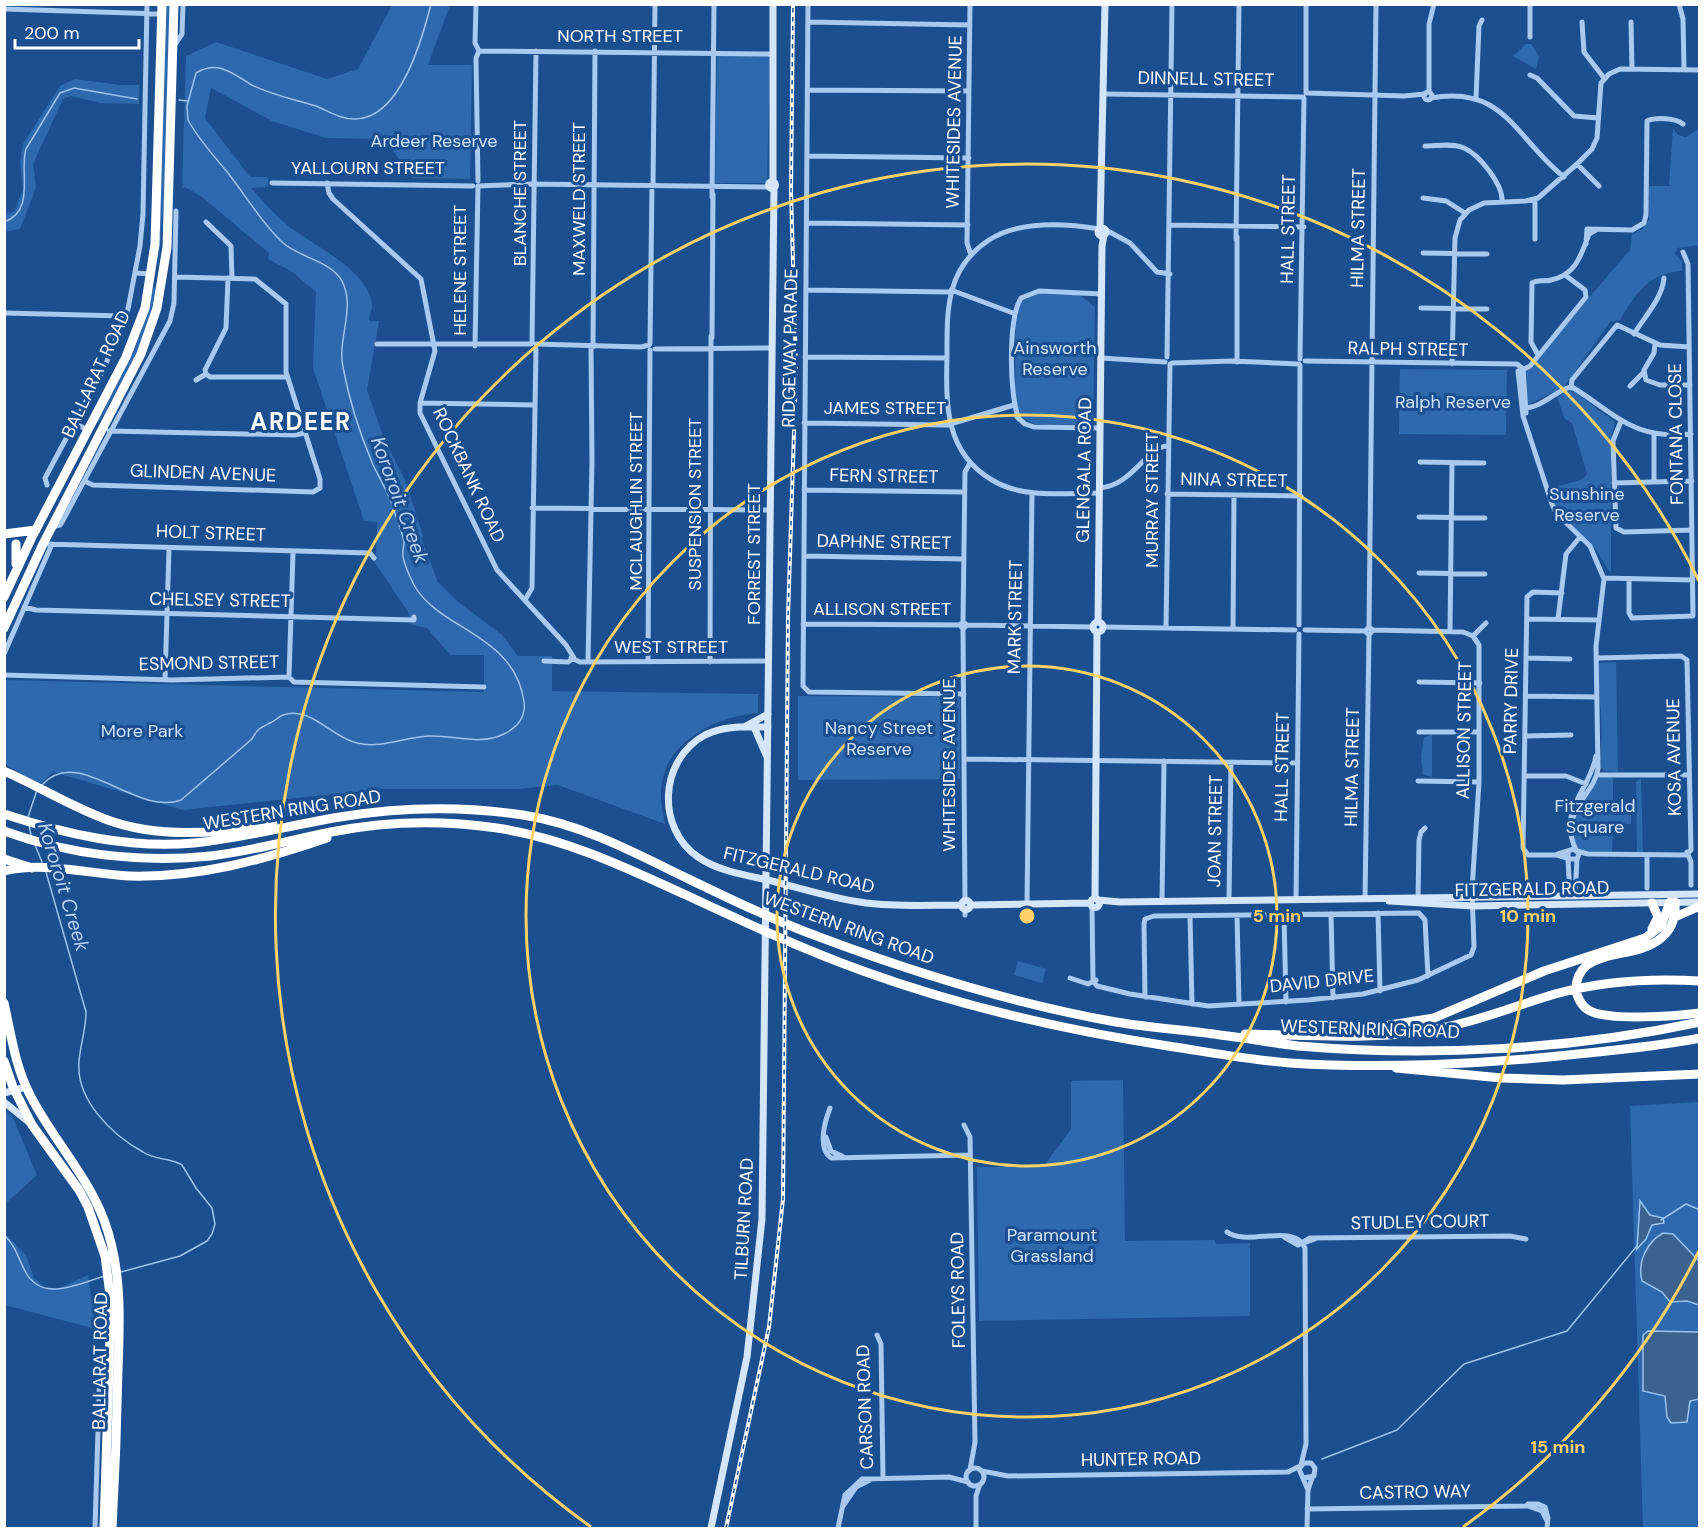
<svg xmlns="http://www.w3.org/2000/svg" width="1704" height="1533" viewBox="0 0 1704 1533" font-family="'DM Sans',sans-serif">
<rect width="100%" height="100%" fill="#1b4f8f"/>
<path fill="#2e69ad" d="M166,5H170L164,200L158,269Z
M392,5H450L428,65H472L470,179L412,178L385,139L326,138L272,121L211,88L205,118L250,177H268V187L251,188C265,204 279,220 297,232C318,247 375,276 372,309C371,311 369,317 369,321H379L367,390L384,439L406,482L423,536L421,538L438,582L458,602L502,635L518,656H552V691L758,694V713C713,717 660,744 661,796C661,805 663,815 665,824L558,785L517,789H383L183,810L53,772L39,785L5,764L4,680L484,692V655H450L427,628L412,625L408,612L373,560L376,557L377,522L364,521L313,368L316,292L291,271L268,259L269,253L202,197L185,187L182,189L186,56L216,42L327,79L358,69Z
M1526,44H1531L1539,56L1536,69L1513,56Z
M717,55H770L767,183H715Z
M75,79L120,85H139V104L100,103L71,96L63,99L33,164L36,188L20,229L5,232V213L14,212L23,189L20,162L23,144L60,86Z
M1673,128L1678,135L1686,137L1699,129V245L1677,248L1675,254L1682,262V271C1649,273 1636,293 1620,320L1610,322L1564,387L1527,405L1525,372L1630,250L1632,234L1643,229L1649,219V186H1669Z
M156,285C151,327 133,365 111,401C107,408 103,420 96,423C114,389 137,353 146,315C149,305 149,292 156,285Z
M1038,294L1080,295L1095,307L1093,425L1034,424L1020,416L1015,402L1016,313L1022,301Z
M1400,369L1507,370L1506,435L1399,434Z
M1567,391L1575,392L1615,422L1611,438V574L1595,548L1557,511L1549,491C1560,482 1579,485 1587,474L1572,423L1565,419L1557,398Z
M1616,662L1618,772L1605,771L1600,768L1599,756C1606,735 1597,687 1598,663Z
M798,696L960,697V779L798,780Z
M1432,735V777L1423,775L1421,756L1424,737Z
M1601,777L1613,778V807L1631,808V824H1613L1612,852H1590L1577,849C1569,825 1580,792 1601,777Z
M1641,779L1643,852H1637L1636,781Z
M1018,961L1046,969L1042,983L1014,975Z
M1123,1080L1125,1241L1215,1240L1216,1244L1250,1243V1316L979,1321L977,1167L1044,1166L1071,1129V1081Z
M1699,1102V1528H1643L1630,1106Z
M4,1110L12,1116L37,1175L5,1204Z
M5,1233L26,1255L34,1278L44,1287L58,1289L88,1275L96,1329L5,1305Z"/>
<path fill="#3c6290" stroke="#9cc4f0" stroke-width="1.5" d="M1640,1201L1650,1215L1663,1218L1664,1223L1652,1225L1646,1239L1637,1249Z
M1663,1233L1673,1234L1699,1261V1305L1687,1301L1670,1302L1662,1292L1642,1281C1637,1262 1647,1242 1663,1233Z
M1648,1331L1699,1332V1399L1690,1401L1687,1422L1671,1423L1667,1417L1665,1396L1643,1391V1335Z"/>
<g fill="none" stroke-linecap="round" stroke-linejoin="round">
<path stroke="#9cc4f0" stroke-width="1.5" d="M179,100L187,101
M4,222C36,212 19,169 26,149L60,93L74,88L137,99
M42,785C79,744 135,817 181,800L252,739C257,729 260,728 270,723C275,721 278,717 283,715C310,705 332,738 357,743C381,749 405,737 429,736C455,735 479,746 504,734C518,727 526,717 524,702C515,634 439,630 414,585C410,577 404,565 403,556C402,551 404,547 404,542C402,530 396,518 393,507C388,492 380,479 373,465C360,434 349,400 343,367C337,339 356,308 342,281C330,260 299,258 282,242C261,222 246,196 228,173C214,156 199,140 188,120L187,106L196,73C218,60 232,73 250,84C270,95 294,99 316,106C328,111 340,119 354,119C400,120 422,40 431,4
M28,817L37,790
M29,825L31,835
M35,845L42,862
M46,872L86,1012C86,1030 80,1045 79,1062C76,1100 112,1135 143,1152C155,1160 170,1158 182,1165L196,1188L212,1208L215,1224L212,1234L207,1241L180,1256L121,1272
M1661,1220L1686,1204L1700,1210
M4,1235C16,1246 18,1258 25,1271C42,1304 79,1283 105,1276
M1322,1459L1397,1430L1464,1364L1567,1331L1636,1247"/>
<path stroke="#a9c9ee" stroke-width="5" d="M476,4L475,43L479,51L476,58L478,181
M808,4L803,686L809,692L964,694
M970,4L967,243L971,255
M1306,4V93
M1679,4L1683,19L1684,69
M4,9L162,14
M808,22L970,25
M1582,22L1584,52L1604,78
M1631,22L1632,69
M1530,37V4
M174,46L182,34L183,4
M479,51L773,54
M1530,75L1537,78L1574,116L1598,118
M808,90L969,91
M1429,92V24L1434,4
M1424 96a4 4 0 1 1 8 0a4 4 0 1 1-8 0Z
M1307,93L1404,96L1425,94
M1104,94L1303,97
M1431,98C1505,85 1515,138 1564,177
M1476,98L1479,26L1482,20
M1425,146C1437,146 1454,143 1464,148C1480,155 1503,185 1502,201
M807,156L969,158
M1577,164L1599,186
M272,183L473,186
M327,183L329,193L333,199L421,279L435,351L420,403V413L497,570L566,645L574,658
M653,185L655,4
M478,186L531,184L769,187
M712,197L714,4
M1423,198L1446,201L1465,213
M1535,200V239
M206,222L231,246L232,278
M807,223L968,225
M1170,225L1304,227
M1106,230L1130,243L1157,272L1170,274
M1237,237V362
M1236,239L1239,4
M1586,244L1587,229L1632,230L1644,223L1646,215L1647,121C1655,117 1676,118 1683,124
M1423,253L1487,254
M135,273L152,274
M228,278L226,328L205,370L206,374L210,377H287
M806,290L950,292
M951,290L1013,313
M1421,308L1487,309
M4,313L124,316
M1634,334C1645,316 1662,299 1664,278
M712,338L713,194
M532,343L536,51
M377,344H531
M536,344L641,347L649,345
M650,344L652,185
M1655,344L1654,353L1644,370L1646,380L1660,385H1690
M475,346L478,186
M593,347L595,51
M655,349L770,348
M1538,355L1531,342L1532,283C1538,279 1544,282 1551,280C1576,275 1581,255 1589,234L1596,230
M805,357L947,358
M1167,357L1172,4
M1101,358L1165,362
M1300,359L1304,98
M1305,361L1517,364L1523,369L1526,413
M1172,363L1233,361L1299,364
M1452,364L1455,238L1460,220L1469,210L1484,203L1526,201L1538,198L1577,164L1592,149L1597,138L1601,83L1609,74L1620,69L1700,70
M1518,371L1523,416L1552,504L1556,513L1590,546L1604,579L1596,646L1598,769C1595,789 1577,799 1572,821
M1520,371L1530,366L1586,297L1585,290L1565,275
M196,380L206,374
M1630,386L1643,373
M1571,388L1572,380L1617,325L1660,345L1689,347
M420,403L533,405
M1524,408C1543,408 1560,387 1572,387C1616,414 1632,440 1691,434
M1017,417L1025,424L1034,427L1100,428
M1019,419C1009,396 1008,319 1021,298L1039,291L1102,294
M1621,421L1613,441L1616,528L1624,532L1692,530
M74,423L88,430
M804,423L947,425L1014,405
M109,431L295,435L305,433
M1420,462L1484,463
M84,481L93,485L313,492L320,488V479L286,372V304L255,279L175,277
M1654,482V434
M1614,483L1692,481
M47,485L45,478L105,366L128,309L140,246L143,214L147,4
M1099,488C1133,486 1146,447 1167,446
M804,490L964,492
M1099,493C1064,493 1023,499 992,480C944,452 946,403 947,354C947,309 946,268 989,240C1020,220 1064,223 1100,229
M1167,494L1301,496
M532,508L769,510
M1419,517L1485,518
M52,527L60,525L62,522L170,321L174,303L176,211
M43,544L370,553L374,558
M804,556L964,559
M1419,573L1485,574
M1604,578L1693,580
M1629,580V613L1632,618L1693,616L1688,264L1683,252
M1562,593L1533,592L1527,597L1523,848L1528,855H1557L1567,858
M525,600L532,588L536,349
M24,607L36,610L414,620V617
M1527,619L1599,620
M1558,619L1566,554L1580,537
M963,622L965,472L970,463
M803,624L960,625
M967,625L963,622L960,625L963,629L967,625L1092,627
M1299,625L1300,365
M1103,627L1295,630
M1369,627L1376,4
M1166,628L1170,364
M963,629L965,901
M1233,629L1234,495
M1305,630L1365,631
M1450,631L1452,463
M1473,636L1486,623
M4,654L52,544
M571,658L580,662L768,661
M1527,658L1570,659
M544,661L568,662L574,658
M588,662L592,461L591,347
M648,662L650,350
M710,662L711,336
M4,675L172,680L289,677L294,682L484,687
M289,677L293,553
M165,679L169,549
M1419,682L1480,683
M1526,696L1596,697
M1419,732H1479
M1526,736L1571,735
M964,759L1297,763
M1597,775H1689
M1525,776H1566L1586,784
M1418,781L1479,782
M1576,850C1557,809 1590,791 1596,756
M1577,851L1588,854L1686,855L1691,850L1687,660L1681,656L1596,658
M1687,852L1691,862V885
M1558,854L1574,849L1579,854L1577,859H1568V851
M1647,855V888
M1568,859L1570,896
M1575,896L1577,859
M1365,899L1369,635L1365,631L1369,627L1373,630L1369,635
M1418,899L1419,840L1421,832L1425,828
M1229,900L1231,762
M1296,900L1299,634
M1162,901L1164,761
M1027,904L1032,493
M1092,906L1093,981L1097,986L1130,994L1208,1006L1308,1000L1363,994L1418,980L1471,955L1474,947L1472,890L1479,782V645L1473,636L1463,632L1373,630
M1378,913L1380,991
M1331,914L1333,998
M965,915V910
M1237,915L1239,1004
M1284,915L1286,1002
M1190,916L1192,1004
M1070,978L1088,984L1096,980
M1145,997L1144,924L1145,919L1154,916L1419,913L1425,920L1428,976
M830,1108C825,1121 817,1148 831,1158L970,1155
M964,1125L970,1137L975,1442L970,1470
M826,1137L831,1151L842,1156
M1227,1232C1247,1247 1295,1222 1305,1248L1306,1444L1301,1465
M1284,1237L1298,1245L1315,1239
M1298,1245L1310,1238L1510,1236L1526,1239
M877,1335L881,1344L883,1478
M966 1477a9 9 0 1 1 18 0a9 9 0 1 1-18 0Z
M982,1471L1008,1476L1288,1472L1300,1466
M1303,1478L1314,1476L1315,1468L1311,1463H1304L1299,1469L1308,1490
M1528,1504H1538L1545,1507L1548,1518L1547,1528
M843,1506L856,1487L870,1480
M1307,1509L1528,1506L1542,1511L1547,1521
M95,1528L100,1365L102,1359L110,1352
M838,1528L845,1495L862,1479L949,1477L968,1482
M976,1528V1496L980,1484
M1307,1528L1308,1490L1312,1478"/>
<path stroke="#d6e6fa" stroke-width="7" d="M773,4V182
M768.5 185a3.5 3.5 0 1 1 7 0a3.5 3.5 0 1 1-7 0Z
M1100,228L1105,4
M1098 232a4 4 0 1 1 8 0a4 4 0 1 1-8 0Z
M1093 627a5 5 0 1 1 10 0a5 5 0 1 1-10 0Z
M1098,622L1102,246L1104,235
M744,727L768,714
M754,727L767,757
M768,727C746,727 725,725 705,735C659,760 656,828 698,857C718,871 745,875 768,880C800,888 833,899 866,903C897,907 930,905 962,905
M1095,898L1097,632
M1090.5 903a4.5 4.5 0 1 1 9 0a4.5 4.5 0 1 1-9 0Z
M1098,900L1120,902L1700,894
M961.5 905a4.5 4.5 0 1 1 9 0a4.5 4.5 0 1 1-9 0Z
M1389,901L1473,906L1700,902
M971,905L1090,903
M4,1093L26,1087
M4,1102L30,1123
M711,1528L747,1357L762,1219L774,188"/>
<path stroke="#fff" stroke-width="9" d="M4,534L36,530
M16,544V564
M4,597L31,539L126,357L145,308L155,244L162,4
M4,628L43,544L141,354L157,308L167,247L174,4
M4,771C38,786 70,806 105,819C157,839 219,834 273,824
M4,814C65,834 129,849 194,843C243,838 291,825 340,817C400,807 463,806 523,815C575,823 624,847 670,870C720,894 770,919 822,938C918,974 1015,1004 1116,1022C1151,1028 1186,1030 1220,1035C1247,1038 1272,1043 1298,1046C1430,1057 1570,1050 1700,1022
M4,831C70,855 142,863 211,856C252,851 291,840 331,832C386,821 442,820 497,828C564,838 625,867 686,895C744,922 802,949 863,971C962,1007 1064,1030 1168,1046C1208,1052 1249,1060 1290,1063C1381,1069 1487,1064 1578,1054C1618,1050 1660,1046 1700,1038
M4,859L32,868
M4,871C43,861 89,874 129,876C197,878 263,860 327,838
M1675,902C1676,917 1672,930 1660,939C1640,955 1608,951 1587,965C1580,971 1576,980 1576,989C1577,998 1582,1007 1590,1011C1610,1021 1676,1016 1700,1013
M1652,903L1658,917L1652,929
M1675,917L1700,906
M4,1003C11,1034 15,1066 30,1095C52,1138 87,1175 104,1220C122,1268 120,1319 118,1369C117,1422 115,1475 112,1528
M1358,1030L1434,1018L1544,971L1645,938L1661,926L1670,902
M1245,1034C1310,1035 1377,1041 1441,1028C1480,1021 1517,1005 1555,994C1602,981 1651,978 1700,981
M4,1061L13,1087L32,1125L79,1190L88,1207L105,1256L111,1303L104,1528
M1396,1068L1502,1078L1563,1080L1700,1074"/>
<g stroke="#fff" stroke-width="4">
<path id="rail" d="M726,1528L769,1327L783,1199L788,617L796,370L791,191L793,4"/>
</g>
<use href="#rail" stroke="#1b4f8f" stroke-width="1.5" stroke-dasharray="4.5" stroke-linecap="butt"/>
</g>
<g fill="none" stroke="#ffd166" stroke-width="3">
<circle cx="1027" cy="916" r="250"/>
<circle cx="1027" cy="916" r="501"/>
<path d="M1699 1251A751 751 0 0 1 1463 1527M591 1527A751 751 0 1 1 1699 581"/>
</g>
<g text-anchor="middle" stroke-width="6" stroke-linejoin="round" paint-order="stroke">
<g font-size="18" fill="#fff" stroke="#1b4f8f">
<text x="620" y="42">NORTH STREET</text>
<text transform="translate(1206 79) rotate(1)" y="6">DINNELL STREET</text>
<text transform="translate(954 122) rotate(-89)" y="6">WHITESIDES AVENUE</text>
<text x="368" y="174">YALLOURN STREET</text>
<text transform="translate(520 193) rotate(-90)" y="6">BLANCHE STREET</text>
<text transform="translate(579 199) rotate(-90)" y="6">MAXWELD STREET</text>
<text transform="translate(1358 228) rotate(-89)" y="6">HILMA STREET</text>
<text transform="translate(1288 229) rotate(-89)" y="6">HALL STREET</text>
<text transform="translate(460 270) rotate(-90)" y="6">HELENE STREET</text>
<text transform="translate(790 348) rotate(-89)" y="6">RIDGEWAY PARADE</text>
<text transform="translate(1408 349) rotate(1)" y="6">RALPH STREET</text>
<text transform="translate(96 374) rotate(-65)" y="6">BALLARAT ROAD</text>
<text x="885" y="414">JAMES STREET</text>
<text transform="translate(1676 434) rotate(-91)" y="6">FONTANA CLOSE</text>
<text transform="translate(1084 470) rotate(-89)" y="6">GLENGALA ROAD</text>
<text transform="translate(203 473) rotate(2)" y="6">GLINDEN AVENUE</text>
<text transform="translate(469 475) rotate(65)" y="6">ROCKBANK ROAD</text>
<text transform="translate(884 476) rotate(1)" y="6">FERN STREET</text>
<text transform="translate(1234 480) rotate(1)" y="6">NINA STREET</text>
<text transform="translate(1152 500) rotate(-90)" y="6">MURRAY STREET</text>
<text transform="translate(636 501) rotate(-90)" y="6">MCLAUGHLIN STREET</text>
<text transform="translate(695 504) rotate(-90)" y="6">SUSPENSION STREET</text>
<text transform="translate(211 533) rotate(2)" y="6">HOLT STREET</text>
<text transform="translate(884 542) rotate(1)" y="6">DAPHNE STREET</text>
<text transform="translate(754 554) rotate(-90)" y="6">FORREST STREET</text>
<text transform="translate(220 600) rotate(1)" y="6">CHELSEY STREET</text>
<text x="882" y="615">ALLISON STREET</text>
<text transform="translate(1015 617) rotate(-89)" y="6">MARK STREET</text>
<text x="671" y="653">WEST STREET</text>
<text transform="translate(209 663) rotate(-1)" y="6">ESMOND STREET</text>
<text transform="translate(1511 701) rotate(-89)" y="6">PARRY DRIVE</text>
<text transform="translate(1464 730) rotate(-89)" y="6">ALLISON STREET</text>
<text transform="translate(1674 757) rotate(-91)" y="6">KOSA AVENUE</text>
<text transform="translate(949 765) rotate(-90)" y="6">WHITESIDES AVENUE</text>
<text transform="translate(1282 767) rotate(-89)" y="6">HALL STREET</text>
<text transform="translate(1352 767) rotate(-89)" y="6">HILMA STREET</text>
<text transform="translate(292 810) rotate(-9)" y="6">WESTERN RING ROAD</text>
<text transform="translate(1215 831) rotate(-89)" y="6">JOAN STREET</text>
<text transform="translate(799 870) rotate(13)" y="6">FITZGERALD ROAD</text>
<text transform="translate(1532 889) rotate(-1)" y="6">FITZGERALD ROAD</text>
<text transform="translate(849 928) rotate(20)" y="6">WESTERN RING ROAD</text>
<text transform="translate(1322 981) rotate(-6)" y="6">DAVID DRIVE</text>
<text transform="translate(1370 1029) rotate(2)" y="6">WESTERN RING ROAD</text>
<text transform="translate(744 1219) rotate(-87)" y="6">TILBURN ROAD</text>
<text transform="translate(1420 1222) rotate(-1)" y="6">STUDLEY COURT</text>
<text transform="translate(958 1290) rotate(-91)" y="6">FOLEYS ROAD</text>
<text transform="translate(100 1361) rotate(-89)" y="6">BALLARAT ROAD</text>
<text transform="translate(865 1407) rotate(-92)" y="6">CARSON ROAD</text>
<text transform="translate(1141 1459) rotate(-1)" y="6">HUNTER ROAD</text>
<text transform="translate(1415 1492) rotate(-1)" y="6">CASTRO WAY</text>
</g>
<g font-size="18" fill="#cfe3fa" stroke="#1b4f8f">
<text x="434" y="147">Ardeer Reserve</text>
<text x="1055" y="354">Ainsworth<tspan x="1055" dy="21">Reserve</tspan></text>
<text x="1453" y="408">Ralph Reserve</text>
<text x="1587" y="500">Sunshine<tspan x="1587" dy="21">Reserve</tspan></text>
<text x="879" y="734">Nancy Street<tspan x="879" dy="21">Reserve</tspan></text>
<text x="142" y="737">More Park</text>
<text x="1595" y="812">Fitzgerald<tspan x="1595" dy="21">Square</tspan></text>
<text x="1052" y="1241">Paramount<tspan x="1052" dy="21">Grassland</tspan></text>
</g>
<g font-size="20" font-style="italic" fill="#b5d3f5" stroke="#1b4f8f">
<text transform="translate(400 500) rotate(70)" y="7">Kororoit Creek</text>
<text transform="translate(64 887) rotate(73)" y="7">Kororoit Creek</text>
</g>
<g font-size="24" font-weight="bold" letter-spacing="1.5" fill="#fff" stroke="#1b4f8f">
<text x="301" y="430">ARDEER</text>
</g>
</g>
<circle cx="1027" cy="916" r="9" fill="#ffd166" stroke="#1b4f8f" stroke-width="3"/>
<g font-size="18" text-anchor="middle" font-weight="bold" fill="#ffd166" stroke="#1b4f8f" stroke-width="6" stroke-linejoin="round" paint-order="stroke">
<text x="1277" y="922">5 min</text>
<text x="1528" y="922">10 min</text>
<text x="1558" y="1453">15 min</text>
</g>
<rect width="1704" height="1533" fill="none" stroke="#ffffff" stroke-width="12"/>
<path d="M15 39v9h124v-9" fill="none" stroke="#ffffff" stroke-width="3"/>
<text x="24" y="39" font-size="18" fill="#ffffff" stroke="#1b4f8f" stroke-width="4.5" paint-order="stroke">200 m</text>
</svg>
